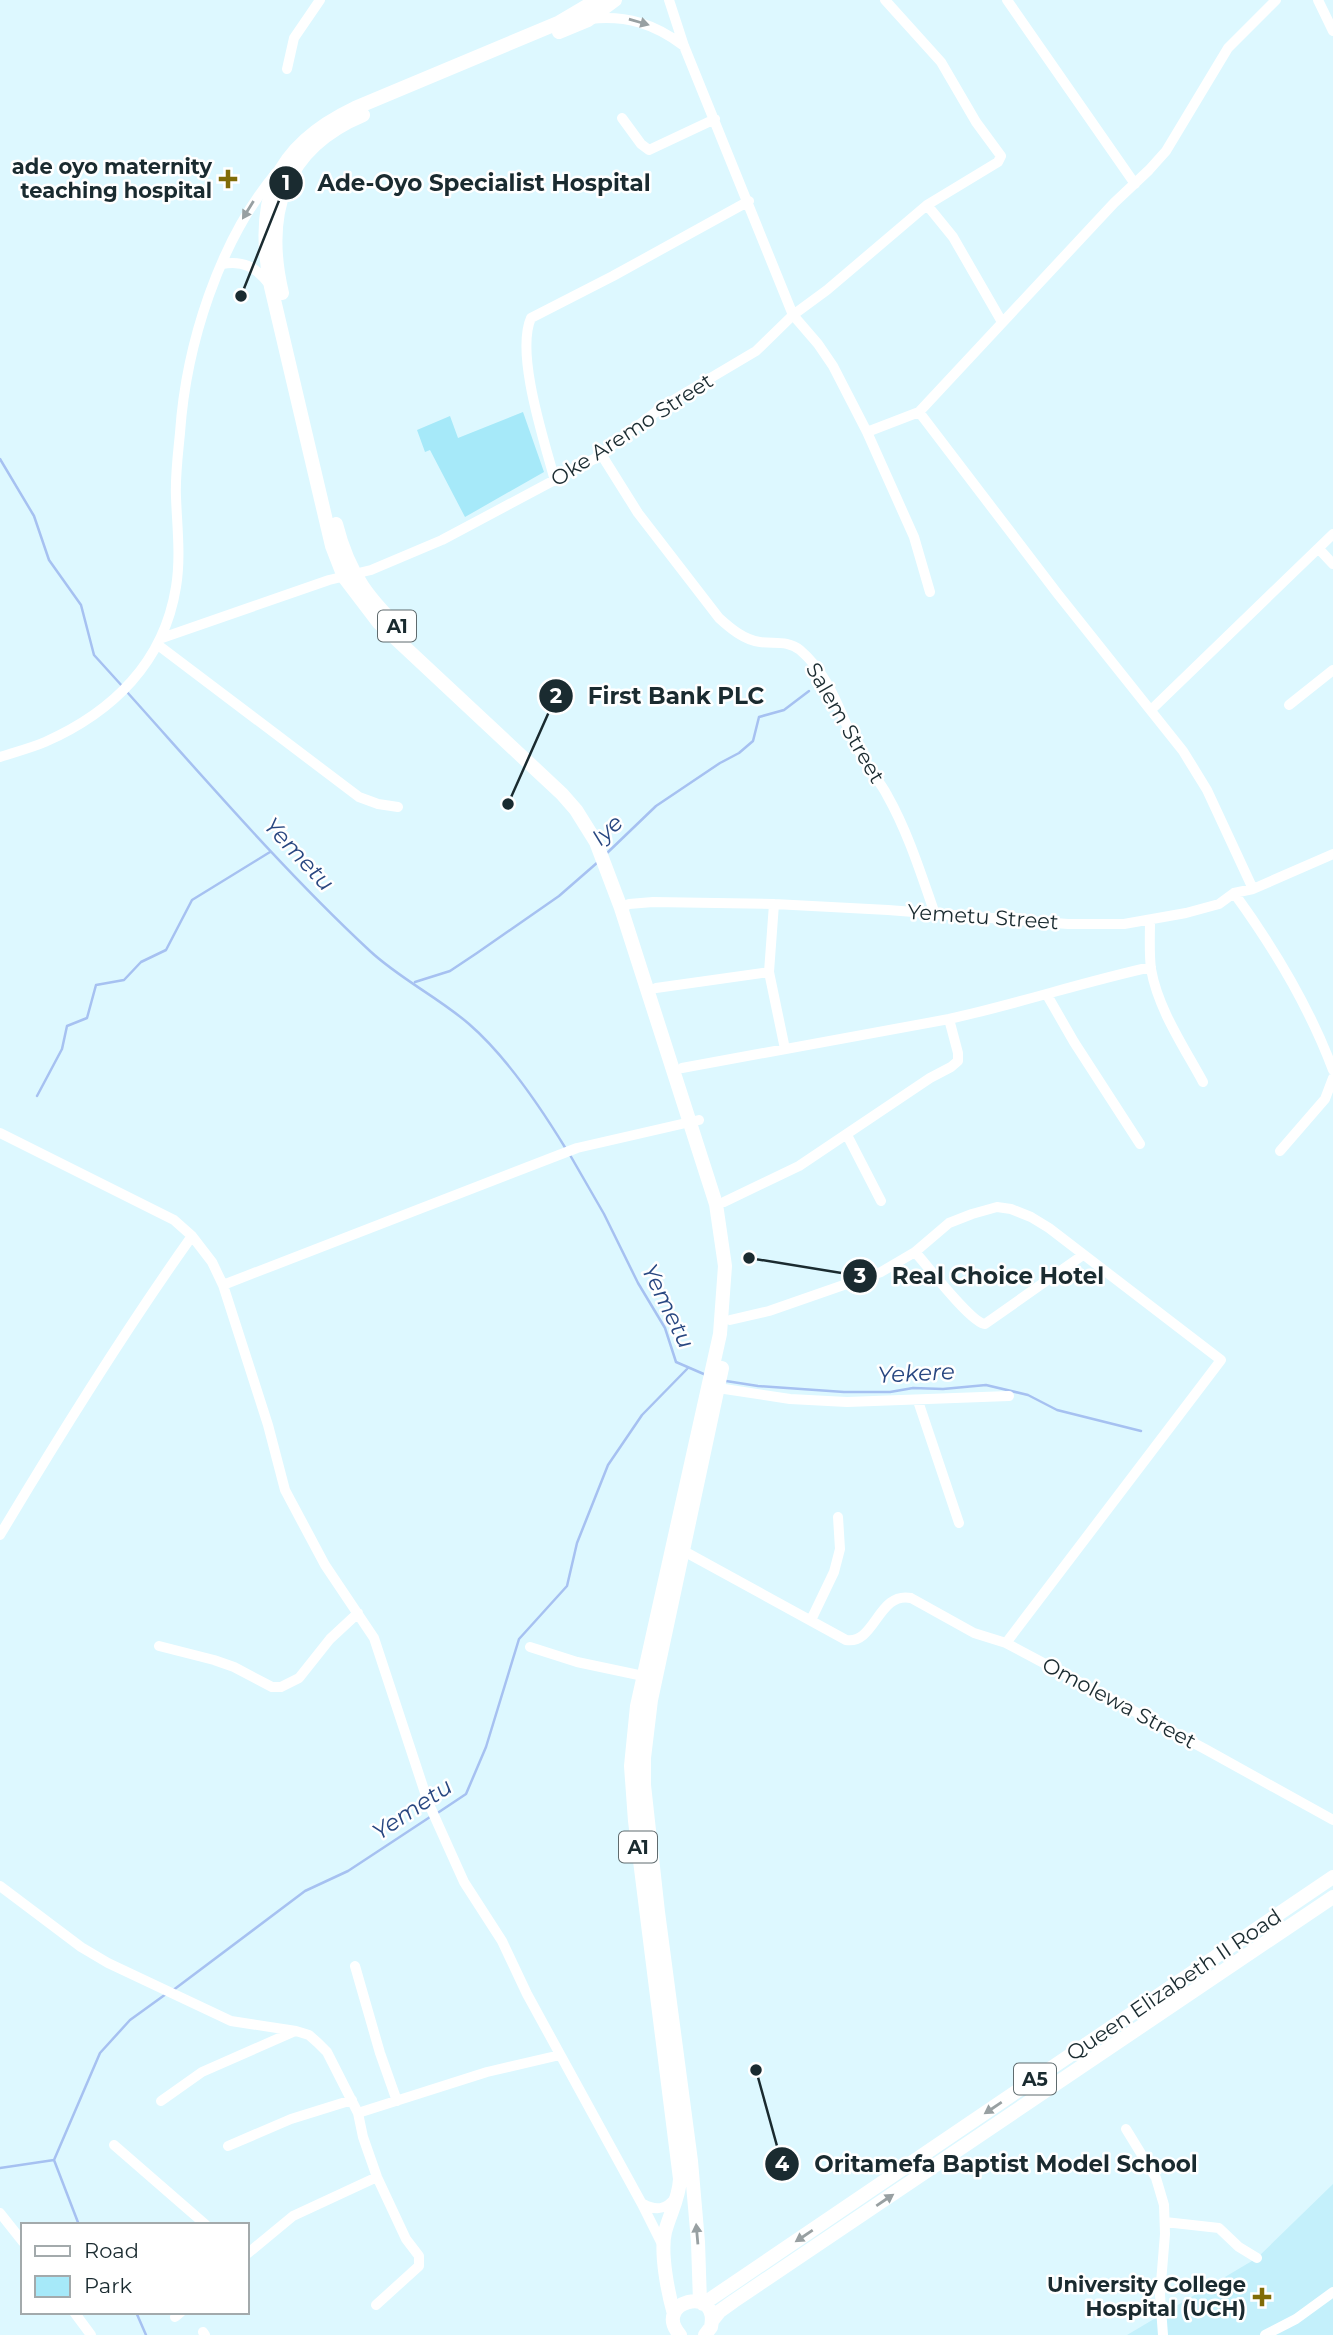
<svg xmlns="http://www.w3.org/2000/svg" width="1333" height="2335" viewBox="0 0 1333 2335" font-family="Montserrat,sans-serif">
<rect width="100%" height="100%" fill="#ddf8ff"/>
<path fill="#c4f0fb" d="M1333,2184V2335H1127L1257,2258Z"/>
<path fill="#a6e9f9" d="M523,412L544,472L465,517L430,450L425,452L417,430L450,416L458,438Z"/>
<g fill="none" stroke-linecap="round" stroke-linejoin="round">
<path stroke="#a6c1f1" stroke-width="2.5" d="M0,459L34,516L49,560L81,605L94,655L123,687
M127,692C206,780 284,871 370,951C400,979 438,997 469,1024C505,1055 541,1108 566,1149
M605,855L656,806L720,763L739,753L753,741L759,717L784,710L809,691
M415,982L450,971L477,953L559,896L598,862
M37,1096L62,1049L67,1026L87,1018L96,985L124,980L141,962L166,950L192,900L270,852
M570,1155L604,1214L638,1283L665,1328L676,1362L706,1375
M726,1381L758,1386L844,1392H890L913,1388L943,1389L986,1385L1028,1395L1057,1410L1141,1431
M436,1814L466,1794L486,1747L519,1639L567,1586L577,1543L608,1465L642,1415L687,1369
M172,1991L305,1891L348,1871L430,1817
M54,2160L79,2225
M0,2168L54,2160L100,2053L130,2020L166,1994
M136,2312L146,2335"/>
<path stroke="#fff" stroke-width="10" d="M669,0L684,46L793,315L818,344L833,366L867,432L919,412L1114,203L1149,170L1166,151L1228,48L1276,0
M1007,0L1135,184
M1318,0L1333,31
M590,19C627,15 655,24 684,46
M287,69L294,38L320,0
M622,118L641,144L649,150L715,119
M927,205L953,237L1002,322
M222,264C243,260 256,267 269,284
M919,412L1057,593L1183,751L1207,790L1253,889
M867,432L914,537L930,592
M601,454L638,513L719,618C730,628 744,640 760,642C774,644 788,640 800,650C833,678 841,719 861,755C868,770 880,781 887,795C908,832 921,874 935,914
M555,481C545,443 515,354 531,318L613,276L749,201
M1319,549L1333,564
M162,638L329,580L371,570L442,540L594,459L665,405L756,351L793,315L827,290L927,205L998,162L1001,156L976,122L941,62L885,0
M158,645L359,797L378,804L398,807
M1289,705L1333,670
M1152,709L1333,534
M0,757C15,752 31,748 45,742C113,712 164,662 176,587C181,557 177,526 176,497C175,476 178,454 180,433C186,345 219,241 276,173
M1234,893C1274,948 1309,1006 1333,1070
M774,904L769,972L785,1049
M621,908L629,904L653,902L774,904L888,910L1068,924H1124L1186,913L1219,904L1234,893L1253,889L1333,854
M1150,920C1150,936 1149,953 1151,969C1158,1009 1184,1047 1203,1082
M656,988L769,972
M1047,995L1074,1042L1140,1144
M682,1068L949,1019
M0,1133L174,1220L192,1236L212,1262L223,1285L268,1425L285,1490L325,1565L374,1638L428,1802L464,1882L502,1941L527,1994L642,2204L663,2246
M847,1135L881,1201
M1280,1151L1325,1099L1333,1078
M724,1202L799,1166L930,1078L951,1067L958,1061V1053L949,1019C1017,1004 1083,982 1151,967
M915,1252C927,1265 971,1323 985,1324L1083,1255
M223,1285L577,1148L699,1120
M730,1320L769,1311L881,1272L915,1252L949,1223L972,1214L997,1207L1011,1209L1031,1217L1049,1228L1221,1360L1006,1643
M718,1388L790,1399L847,1402L1009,1396
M918,1401L959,1523
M0,1535C61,1433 123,1333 192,1236
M680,1549L846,1640C875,1645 878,1591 911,1598L974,1633L1006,1643L1205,1749L1333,1820
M811,1620L834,1572L840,1549L838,1517
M159,1646L214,1660L234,1667L272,1687H281L299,1678L330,1639L358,1613
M530,1647L577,1662L648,1677
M0,1886L81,1947L108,1963L231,2021L296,2031L309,2035L318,2043L327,2052L358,2113L363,2137L377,2177L406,2239L419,2256V2266L376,2305
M355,1966L380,2053L397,2101
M161,2101L202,2072L293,2032
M358,2113L487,2072L560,2055
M1126,2129L1156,2178L1164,2205L1165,2234L1160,2295L1163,2335
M114,2145L206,2225
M228,2146L291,2119L352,2100
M643,2204C656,2211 666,2210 675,2198
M0,2213L23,2242
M1165,2222L1219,2228L1239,2247L1257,2258
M247,2254L293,2216L377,2177
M74,2312L91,2335
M175,2317L181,2312
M203,2332L205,2335
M1265,2335L1296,2319L1333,2292"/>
<path stroke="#fff" stroke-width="14" d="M597,0L558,23L355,108C273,147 254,201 271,287L332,546L344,577L379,623L562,794L576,810L596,842L621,908L716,1204L725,1266L720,1334L637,1706L631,1766L635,1821L680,2179C679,2199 670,2213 665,2232C660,2253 668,2293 674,2314
M559,32L588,20L615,0
M282,293C263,213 284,148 363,115
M336,524C349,576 370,601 408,637
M700,2302L698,2242L691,2161L658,1912L644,1785V1758L651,1700L722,1368
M703,2304L1333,1877
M712,2321L720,2311L734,2301L1333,1897
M680,2335C651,2302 720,2283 711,2327L705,2335"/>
</g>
<defs><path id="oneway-solid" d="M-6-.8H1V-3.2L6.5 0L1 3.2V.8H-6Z" transform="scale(1.75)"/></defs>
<g fill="#98a0a2">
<use href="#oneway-solid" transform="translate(639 22) rotate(16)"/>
<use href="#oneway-solid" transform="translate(248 210) rotate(122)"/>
<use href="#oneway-solid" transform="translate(993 2108) rotate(146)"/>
<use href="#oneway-solid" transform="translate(885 2200) rotate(-34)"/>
<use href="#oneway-solid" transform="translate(697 2234) rotate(-95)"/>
<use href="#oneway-solid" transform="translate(804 2236) rotate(146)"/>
</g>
<g fill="#806c07" stroke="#fff" stroke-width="2.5">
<path d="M224.5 168.5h7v7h7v7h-7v7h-7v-7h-7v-7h7z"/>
<path d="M1258.5 2286.5h7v7h7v7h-7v7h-7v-7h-7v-7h7z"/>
</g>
<g text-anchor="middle" stroke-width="5" stroke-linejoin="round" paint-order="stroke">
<g fill="#fff" stroke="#5f6b6e" stroke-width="2">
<rect x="378" y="610.5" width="38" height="31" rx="5"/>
<rect x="619" y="1831.5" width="38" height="31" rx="5"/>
<rect x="1014" y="2063.5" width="42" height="31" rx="5"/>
</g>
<g font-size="19" font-weight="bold" fill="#1a2b30">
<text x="397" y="633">A1</text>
<text x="638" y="1854">A1</text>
<text x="1035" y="2086">A5</text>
</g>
<g font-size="21" font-weight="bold" fill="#1a2b30" stroke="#fff" text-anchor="end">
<text x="212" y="174">ade oyo maternity<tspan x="212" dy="24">teaching hospital</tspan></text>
<text x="1246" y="2292">University College<tspan x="1246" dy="24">Hospital (UCH)</tspan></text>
</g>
<g font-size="21" fill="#1a2b30" stroke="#fff">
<text transform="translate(632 430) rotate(-33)" y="7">Oke Aremo Street</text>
<text transform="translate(845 723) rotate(60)" y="7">Salem Street</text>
<text transform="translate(983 917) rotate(4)" y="7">Yemetu Street</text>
<text transform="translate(1119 1703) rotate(28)" y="7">Omolewa Street</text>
<text transform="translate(1174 1985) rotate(-34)" y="7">Queen Elizabeth II Road</text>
</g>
<g font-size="23" font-style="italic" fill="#284781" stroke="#fff">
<text transform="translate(607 830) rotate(-43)" y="8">Iye</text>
<text transform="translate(299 854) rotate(47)" y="8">Yemetu</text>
<text transform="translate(668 1306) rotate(64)" y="8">Yemetu</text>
<text transform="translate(916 1373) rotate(-3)" y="8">Yekere</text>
<text transform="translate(412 1809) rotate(-34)" y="8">Yemetu</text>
</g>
</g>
<path fill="none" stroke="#1a2b30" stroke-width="2.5" d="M241 296L286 183M508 804L556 696M749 1258L860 1276M756 2070L782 2164"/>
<g fill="#1a2b30" stroke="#fff" stroke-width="2.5">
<circle cx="241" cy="296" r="7"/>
<circle cx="508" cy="804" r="7"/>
<circle cx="749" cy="1258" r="7"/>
<circle cx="756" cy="2070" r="7"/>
<circle cx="286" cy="183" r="18"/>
<circle cx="556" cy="696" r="18"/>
<circle cx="860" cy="1276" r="18"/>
<circle cx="782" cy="2164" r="18"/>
</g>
<g font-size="21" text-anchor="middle" font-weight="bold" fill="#fff">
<text x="286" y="190">1</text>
<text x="556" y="703">2</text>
<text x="860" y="1283">3</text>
<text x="782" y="2171">4</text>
</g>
<g font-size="23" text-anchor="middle" font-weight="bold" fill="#1a2b30" stroke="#fff" stroke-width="5" stroke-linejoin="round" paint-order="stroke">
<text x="484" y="191">Ade-Oyo Specialist Hospital</text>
<text x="676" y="704">First Bank PLC</text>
<text x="998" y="1284">Real Choice Hotel</text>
<text x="1006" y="2172">Oritamefa Baptist Model School</text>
</g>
<rect x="21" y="2223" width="228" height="91" fill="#ffffff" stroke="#a3aaac" stroke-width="2"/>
<rect x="35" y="2246" width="35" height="10" fill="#ffffff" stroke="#a3aaac" stroke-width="2"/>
<text x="84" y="2258" font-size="21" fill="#1a2b30">Road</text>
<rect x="35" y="2276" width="35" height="21" fill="#a6e9f9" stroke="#a3aaac" stroke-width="2"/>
<text x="84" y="2293" font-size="21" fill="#1a2b30">Park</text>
</svg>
